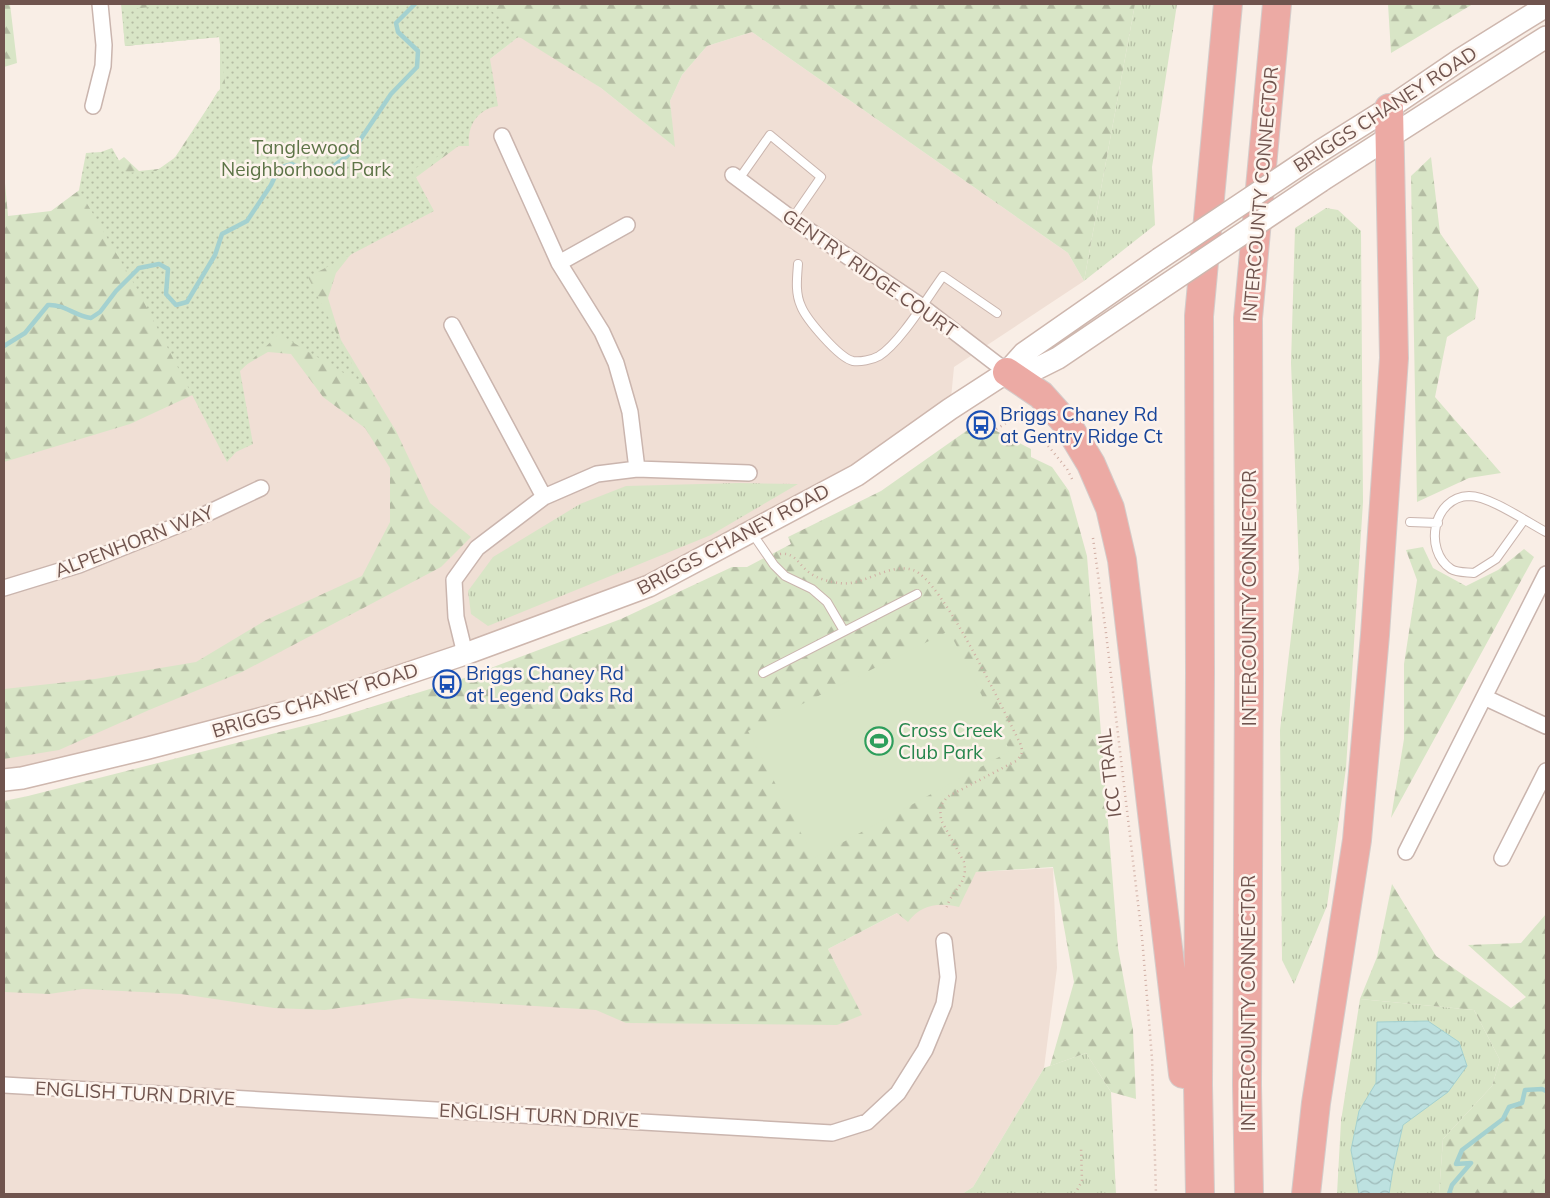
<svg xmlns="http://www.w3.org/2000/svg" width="1550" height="1198" viewBox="0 0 1550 1198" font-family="Mulish,sans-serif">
<defs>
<pattern id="grass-tufts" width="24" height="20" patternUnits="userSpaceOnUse" patternTransform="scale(1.25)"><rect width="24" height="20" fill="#d8e5c6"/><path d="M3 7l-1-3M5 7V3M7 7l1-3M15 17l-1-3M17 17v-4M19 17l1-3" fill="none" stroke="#b4bca3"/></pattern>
<pattern id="forest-firs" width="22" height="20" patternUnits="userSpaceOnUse" patternTransform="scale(1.25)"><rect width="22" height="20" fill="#d8e5c6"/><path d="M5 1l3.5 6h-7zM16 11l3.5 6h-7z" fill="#b4bca3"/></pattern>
<pattern id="park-dots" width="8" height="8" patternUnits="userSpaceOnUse" patternTransform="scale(1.25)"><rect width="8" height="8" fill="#d8e5c6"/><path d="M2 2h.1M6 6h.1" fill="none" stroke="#b4bca3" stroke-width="1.8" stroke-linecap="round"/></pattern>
<pattern id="water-waves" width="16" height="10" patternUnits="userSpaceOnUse" patternTransform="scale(1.25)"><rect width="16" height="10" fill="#bde1e0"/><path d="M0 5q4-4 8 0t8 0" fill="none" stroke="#9eb9b8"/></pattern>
</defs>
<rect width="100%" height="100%" fill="#f9eee6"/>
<path fill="#f0dfd5" d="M752,32L1068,253L1084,281L954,367L950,409L716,550L465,654L4,780V457L308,277L412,170L490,59L522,34L601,88L674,146L670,101L682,75L707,46Z
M1053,868L1057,968L1044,1068L973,1187L962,1194H4V961L861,1014L828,949L976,872Z"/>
<path fill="url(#grass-tufts)" d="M1135,4H1177L1152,167L1155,225L1084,281Z
M1326,208L1338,210L1361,231L1363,502L1346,768L1327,906L1294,984L1282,960L1280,730L1299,569L1291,363L1295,228Z
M739,483L798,484L711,535L488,626L471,614L468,591L493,557L580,504L626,486Z
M1360,999L1474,1010L1500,1060L1492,1086L1443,1139L1439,1194H1337L1341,1121Z
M1086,1053L1111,1092L1116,1194H962L973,1187L1044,1068Z"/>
<path fill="url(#forest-firs)" d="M4,4H10L17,63L4,67Z
M121,4H1135L1084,281L1068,253L752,32L707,46L682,75L670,101L675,147L601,88L521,38L464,28V142L407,184L336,273L328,298L341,340L396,431L430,503L471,537L441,567L242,672L149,710L59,750L4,759V689L95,679L196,662L266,620L362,576L390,522V468L365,428L323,397L291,354L268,352L199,392L130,424L4,462V172L8,216L51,211L124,157L139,171L168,168L220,89V37L125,46Z
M1388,4H1473L1391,53Z
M1431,157L1440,233L1479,289L1475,319L1447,337L1435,397L1501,473L1469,478L1417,502L1411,176Z
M979,422L1031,449V457L1052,467L1069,491L1087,556L1118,948L1133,1030L1136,1099L1111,1092L1086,1053L1050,1066L1074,982L1053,867L976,872L959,907C939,902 921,904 908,922L897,913L828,949L862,1015L837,1025L626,1023L596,1010L409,998L325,1010L274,1008L181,994L83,989L49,994L4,992V801L28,796L339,717L459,680L621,619L732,567H747L791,544L788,537L881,491Z
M1423,547L1433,568L1466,586L1498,570L1524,549L1534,557L1391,818L1404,739V664L1417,580L1406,550Z
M1392,884L1436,956L1511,1008L1526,997L1468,945L1521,943L1546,914V1194H1439L1443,1139L1492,1086L1500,1060L1474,1010L1360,999L1377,957Z"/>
<path fill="url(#park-dots)" d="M179,4H496L490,10L522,34L490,59L498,106C478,109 467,125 469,146H458L412,170L434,211L308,277L362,384L279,334L240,371L253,444L236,452L227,462L136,287L79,190L86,153L101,152L112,148L126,173L156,171L180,154L218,91L226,90L219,37L125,46L122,10Z"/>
<path fill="#d8e5c6" d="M949,631L1010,751L814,858L748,731Z"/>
<path fill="url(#water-waves)" stroke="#a4d1d0" d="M1428,1021L1459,1042L1467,1066L1448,1092L1403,1125L1393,1169L1389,1194H1359L1351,1150L1359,1111L1376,1083L1377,1022Z"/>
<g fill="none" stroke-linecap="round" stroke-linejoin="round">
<path stroke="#a4d1d0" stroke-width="4.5" d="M4,346L25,333L48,305C64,304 75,316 91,318L100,312L116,291L139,268L159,264L168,269L166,294L176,305L187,302L215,255L222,234L247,221L271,185L279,168L292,164L310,171L326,172L352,152L391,94L417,67L418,51L398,32L396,23L415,4
M1449,1194L1452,1185L1471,1163L1456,1164L1462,1150L1503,1119L1509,1107L1522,1103L1525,1090L1542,1089L1546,1091"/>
<g stroke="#cab5ae" stroke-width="10">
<path id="lane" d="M739,179L770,135L821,177L792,219
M798,264C797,278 795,293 801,306C806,319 839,358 853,361C860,362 872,360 879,356C900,343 927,298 943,276L997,313
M1524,520L1496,559L1474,573C1468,572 1457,573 1451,569C1423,550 1433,497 1469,496C1490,496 1527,522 1546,532
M1410,522L1438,523
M752,533L774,565L785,576L812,589L827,602L844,631
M763,673L917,594"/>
</g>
<g stroke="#cab5ae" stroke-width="18">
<path id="street" d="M93,106L103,66L104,45L100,4
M502,136L559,263L602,332L616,363L630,412L637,469
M733,175L792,219L921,306L1007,372
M559,263L627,225
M452,325L544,497
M4,588L79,565L206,514L261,488
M465,654L456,617L454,580L477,548L544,497L597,474L637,469L749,473
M1484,697L1546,726
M1406,852L1546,574
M1502,858L1546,771
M4,1085L832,1133L867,1122L898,1093L925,1050L944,1004L948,977L944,941"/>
</g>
<g stroke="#ceb7ae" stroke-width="24">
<path id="secondary" d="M1322,150L1389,108L1461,59L1546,6
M1321,181L1546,37
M1007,372L1032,371L1058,358L1157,291
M4,780L22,778L148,748L317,704L465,654L649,586L857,475L950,409L1007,372L1024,353L1159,259"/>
</g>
<g stroke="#d4ccca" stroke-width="30">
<path id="highway" d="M1007,372L1041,395L1067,424L1091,464L1110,508L1122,560L1183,1074
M1200,1194L1198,1085L1200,672L1199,316L1228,4
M1249,1194L1247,1085L1249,672L1248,318L1277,4
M1306,1194L1316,1103L1357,840L1375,635L1394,358L1389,108"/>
</g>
<path stroke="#d0aea4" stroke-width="2.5" stroke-dasharray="1 4" stroke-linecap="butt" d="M985,417L993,431L1006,423L1019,419L1036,431L1067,469L1073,481
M1093,538L1106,633L1142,937L1152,1058L1156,1194
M780,554C796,552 798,565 810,573C818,579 830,582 839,583C863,587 889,562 913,570C942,579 1003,710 1020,743C1023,751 1023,754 1016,761L947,797L940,807L941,820L964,862C969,886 951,888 946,910
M1075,1194L1082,1181L1081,1147"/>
<use href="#lane" stroke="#fff" stroke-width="8"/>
<use href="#street" stroke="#fff" stroke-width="15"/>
<use href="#secondary" stroke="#fff" stroke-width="21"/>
<use href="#highway" stroke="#ecaaa4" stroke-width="28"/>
<g stroke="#ceb7ae" stroke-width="24" stroke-linecap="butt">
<path id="secondary-bridge" d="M1159,259L1322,150
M1157,291L1321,181"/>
</g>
<use href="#secondary-bridge" stroke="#fff" stroke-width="21"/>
</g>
<defs>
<g id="bus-ring" transform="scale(1.4375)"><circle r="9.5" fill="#fdf3ec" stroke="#1a4fb4" stroke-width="1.5"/><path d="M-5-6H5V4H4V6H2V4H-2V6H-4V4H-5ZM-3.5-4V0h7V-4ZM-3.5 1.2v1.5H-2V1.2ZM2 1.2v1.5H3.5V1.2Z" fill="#1a4fb4"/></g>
<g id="stadium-ring" transform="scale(1.4375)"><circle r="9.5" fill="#fdf3ec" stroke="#2e9e5b" stroke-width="1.5"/><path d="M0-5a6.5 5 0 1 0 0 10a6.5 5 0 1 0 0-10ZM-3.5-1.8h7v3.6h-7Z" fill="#2e9e5b"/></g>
</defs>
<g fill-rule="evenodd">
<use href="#bus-ring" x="981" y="425"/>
<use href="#bus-ring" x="447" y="684"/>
<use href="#stadium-ring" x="879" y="741"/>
</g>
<g text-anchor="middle" stroke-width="5" stroke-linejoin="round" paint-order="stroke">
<g font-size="19" fill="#70544e" stroke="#fdf3ec">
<text transform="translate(1385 109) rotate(-33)" y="7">BRIGGS CHANEY ROAD</text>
<text transform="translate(1260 194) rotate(-85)" y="7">INTERCOUNTY CONNECTOR</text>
<text transform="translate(870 273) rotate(35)" y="7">GENTRY RIDGE COURT</text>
<text transform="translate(733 539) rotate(-28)" y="7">BRIGGS CHANEY ROAD</text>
<text transform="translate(134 541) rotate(-21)" y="7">ALPENHORN WAY</text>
<text transform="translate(1249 598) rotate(-90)" y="7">INTERCOUNTY CONNECTOR</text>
<text transform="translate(315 700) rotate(-17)" y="7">BRIGGS CHANEY ROAD</text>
<text transform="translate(1109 773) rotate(-97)" y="7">ICC TRAIL</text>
<text transform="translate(1248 1003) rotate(-90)" y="7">INTERCOUNTY CONNECTOR</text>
<text transform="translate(135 1093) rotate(3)" y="7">ENGLISH TURN DRIVE</text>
<text transform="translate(539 1115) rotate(3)" y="7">ENGLISH TURN DRIVE</text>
</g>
<g font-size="19" fill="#5d7447" stroke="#fdf3ec">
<text x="306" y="154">Tanglewood<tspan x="306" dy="22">Neighborhood Park</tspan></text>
</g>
<g font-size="19" fill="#164399" stroke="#fdf3ec" text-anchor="start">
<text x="1000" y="421">Briggs Chaney Rd<tspan x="1000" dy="22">at Gentry Ridge Ct</tspan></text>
<text x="466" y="680">Briggs Chaney Rd<tspan x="466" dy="22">at Legend Oaks Rd</tspan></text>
</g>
<g font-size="19" fill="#27864d" stroke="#fdf3ec" text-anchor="start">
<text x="898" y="737">Cross Creek<tspan x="898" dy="22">Club Park</tspan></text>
</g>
</g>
<rect width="1550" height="1198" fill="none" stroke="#70544e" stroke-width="10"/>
</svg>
